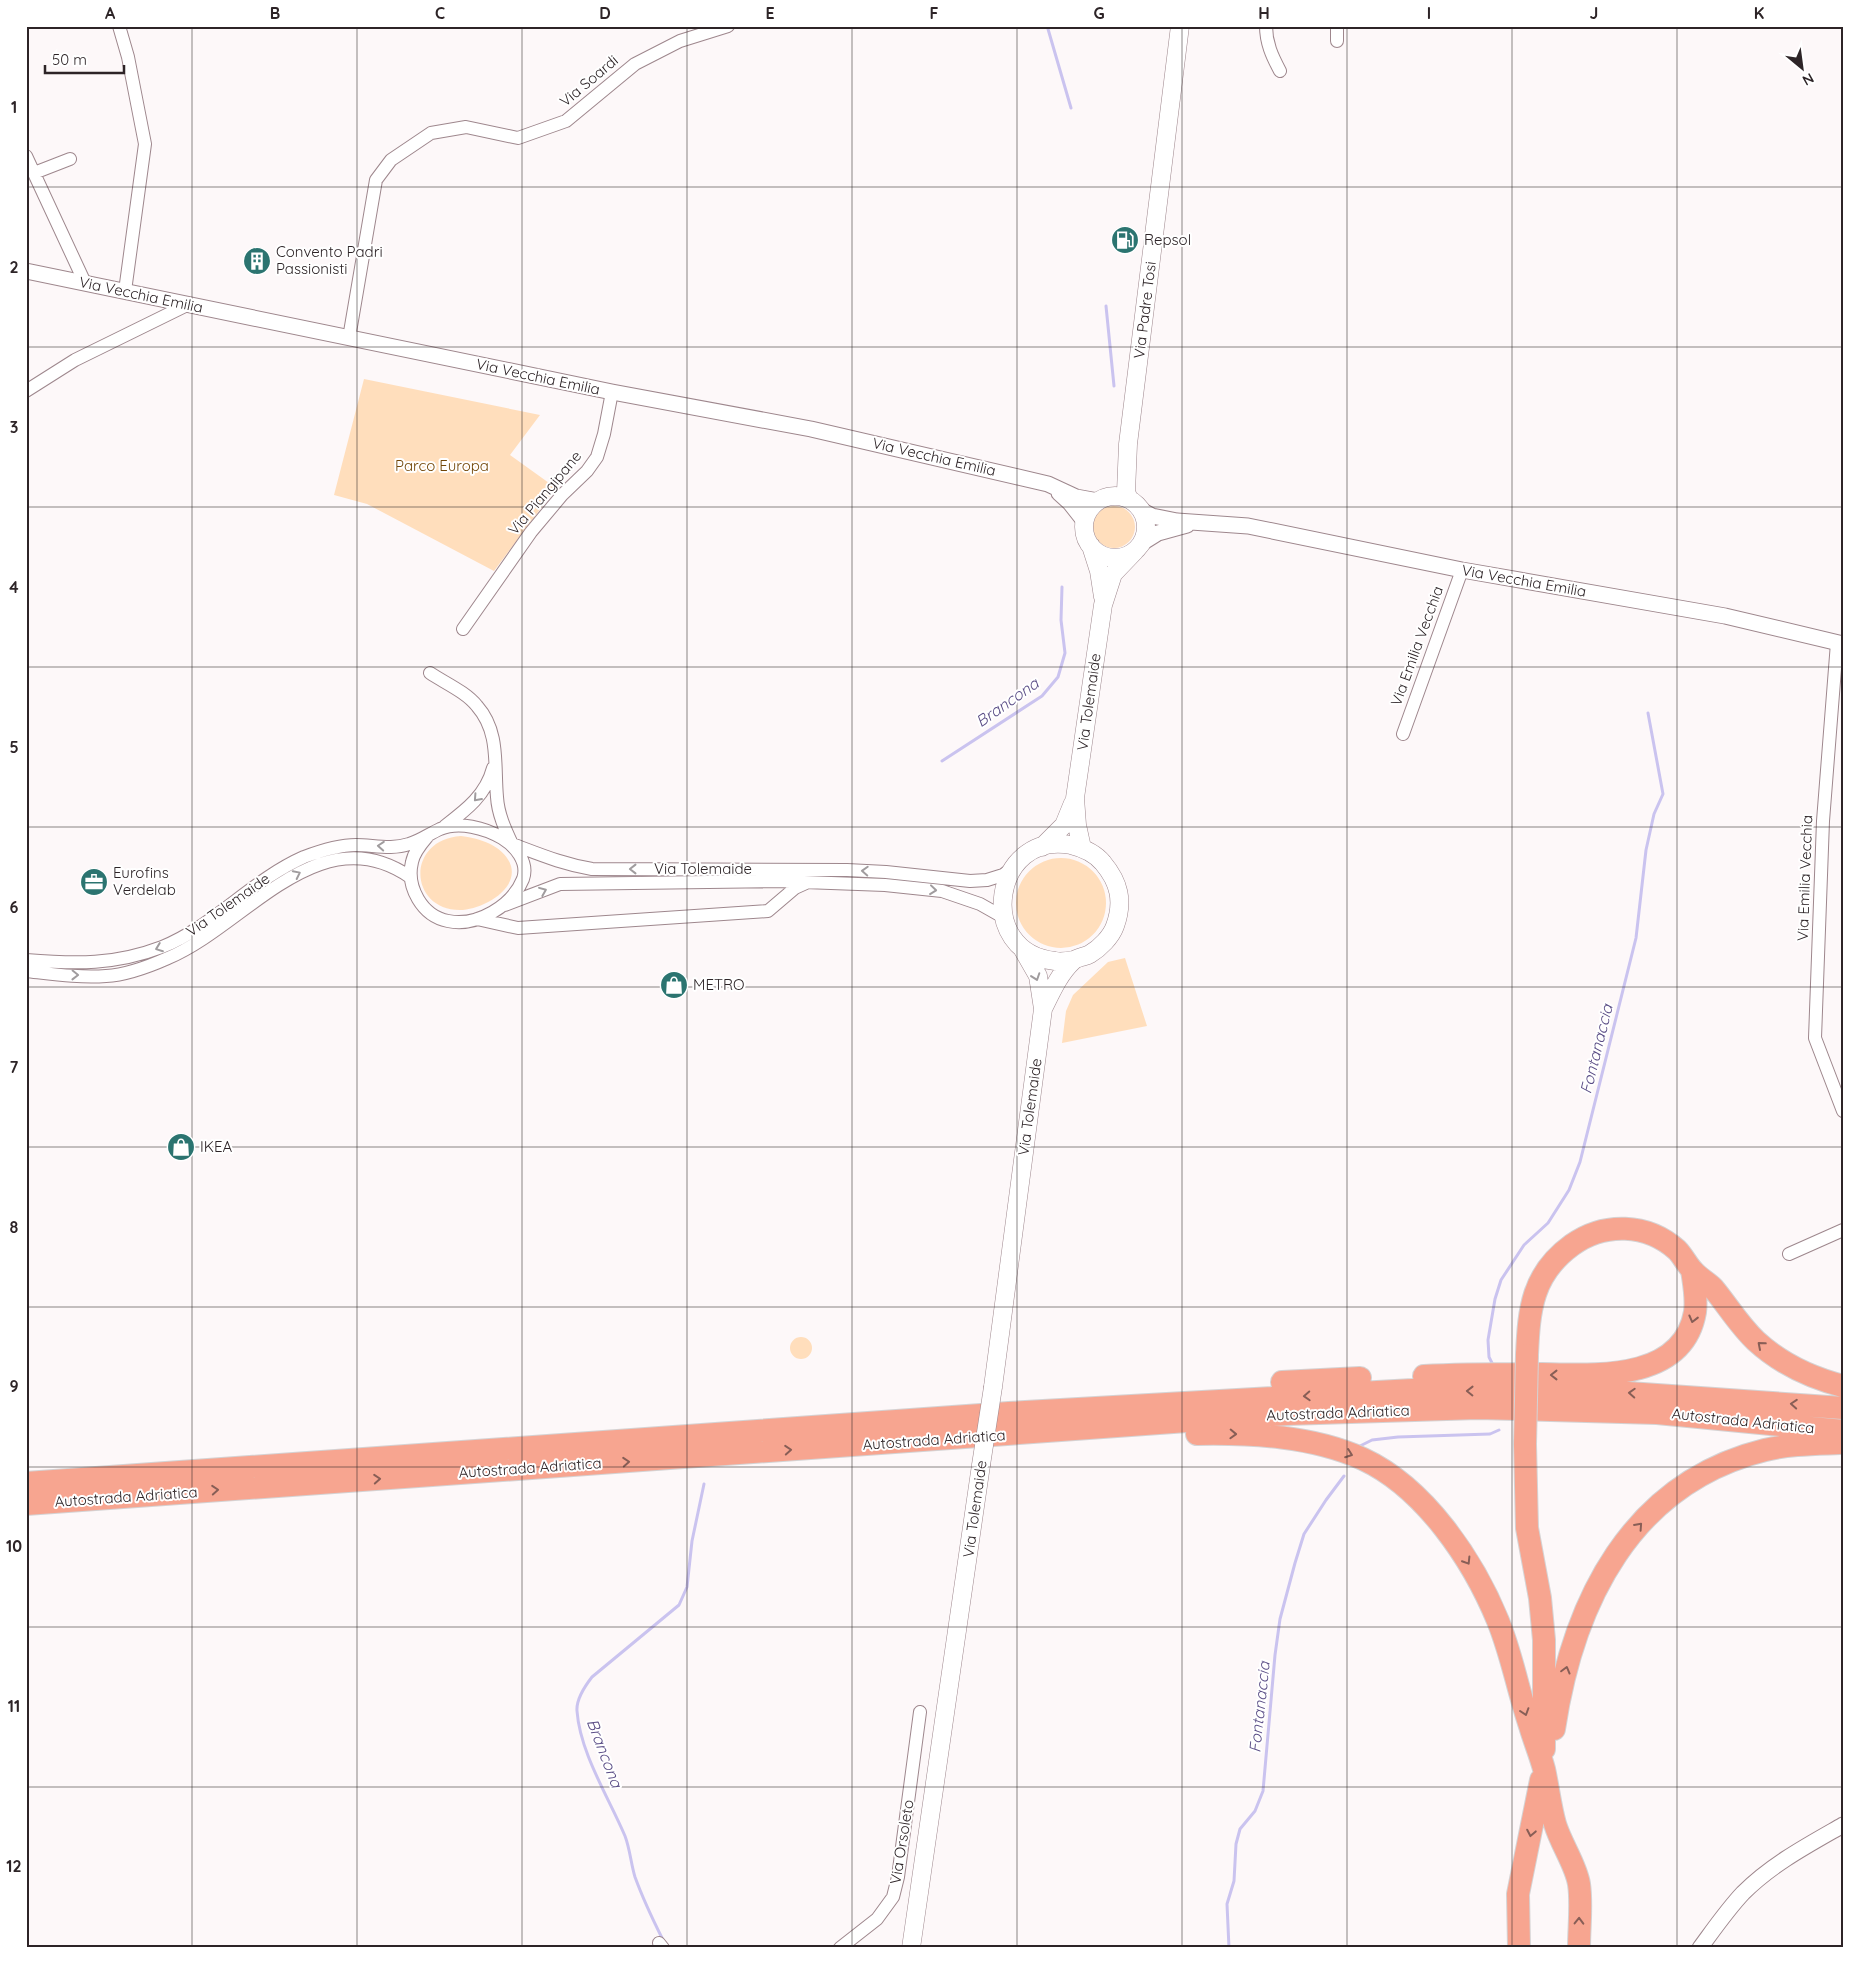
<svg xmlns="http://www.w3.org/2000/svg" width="1869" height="1974" viewBox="0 0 1869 1974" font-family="Quicksand,sans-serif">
<rect width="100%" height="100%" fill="#fdf8f9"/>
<path fill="#ffdebc" d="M364,379L540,415L510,455L556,488L494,571L367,504L334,495Z
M1093 527a21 21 0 1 1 42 0a21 21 0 1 1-42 0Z
M461,836C479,838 505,846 511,866C518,891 480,910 460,910C409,910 405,840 461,836Z
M1016 903a45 45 0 1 1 90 0a45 45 0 1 1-90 0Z
M1125,958L1147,1026L1062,1043L1066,1011L1073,995L1108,962Z
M790 1348a11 11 0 1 1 22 0a11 11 0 1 1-22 0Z"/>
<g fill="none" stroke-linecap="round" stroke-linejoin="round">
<path stroke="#cac3ef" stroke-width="3" d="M1048,29L1071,108
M1106,306L1114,386
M942,761L1042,696L1058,677L1065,653L1061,620L1062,587
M1494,1367L1489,1357L1488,1340L1495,1299L1501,1280L1524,1245L1548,1223L1569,1190L1580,1162L1636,938L1646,850L1654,814L1663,794L1648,713
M1358,1447L1372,1440L1398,1437L1490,1434L1499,1430
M663,1940C653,1920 643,1899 635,1877C631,1864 630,1849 625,1836C609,1798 580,1753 577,1711C576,1699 585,1686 592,1677L679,1605L687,1587L692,1541L704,1484
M1229,1948L1227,1904L1234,1881L1236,1844L1240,1829L1255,1811L1263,1791L1275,1655L1280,1619L1295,1563L1304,1534L1326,1500L1344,1476"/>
<g stroke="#9e878d" stroke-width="14">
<path id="minor" d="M119,26L128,57L145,144L125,291
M1266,26C1266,43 1272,56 1280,71
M1337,41V26
M26,156L85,283
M34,173L70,159
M349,338L376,180L391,160L431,133L466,127L518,138L566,121L635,64L680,41L728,26
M26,391L75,360L189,304
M463,629L531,532L562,495L587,471L597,457L604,434L612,392
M1837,643L1823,821L1815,1038L1843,1111
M430,673C445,683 466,692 477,706C500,732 494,765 497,797C498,814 505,829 512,844C539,854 562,864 592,869L847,870L886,872L970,881L987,880L1003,875L1014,867
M1403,734L1462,570
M445,826C466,810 486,795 493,768
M505,905L560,884L777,881L885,885L942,891L980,904L1003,917
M477,919L518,928L768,911L795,888L806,883
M26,960C76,964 115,965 162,947C214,926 252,880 304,857C320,851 338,845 356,845C373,845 392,850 409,844C420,841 429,834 440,829C459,821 485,828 502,838C515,846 529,862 523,879C512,906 477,927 448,921C422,916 406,887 412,862C414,852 421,844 427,837
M26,971C53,974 80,978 106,976C126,975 150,966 168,958C245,926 319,814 410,877
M1789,1254L1843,1230
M659,1943L663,1948
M840,1948L877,1919L893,1897L898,1877L920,1712"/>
</g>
<g stroke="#9e878d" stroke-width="17">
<path id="tertiary" d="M26,271L612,392L811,429L1048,484L1076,497L1098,501
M1059,493L1070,503L1085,522
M1141,510L1152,516L1177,521L1248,526L1462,570L1725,616L1843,644
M1142,543L1158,533L1187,525
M1700,1948C1714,1929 1727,1910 1743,1893C1772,1864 1808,1845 1843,1825"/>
</g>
<g stroke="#9e878d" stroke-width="19">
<path id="secondary" d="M1084 527a31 31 0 1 1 62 0a31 31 0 1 1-62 0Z
M1129,499L1126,492L1128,444L1180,26
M1091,546L1099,571L1103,597
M1042,847L1064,825L1073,803
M1082,848L1077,825L1075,798L1103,605L1113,574L1135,551
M1043,1009C1051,993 1059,974 1073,961C1077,957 1085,957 1090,954C1100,948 1111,937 1115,926C1124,901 1119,882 1103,863C1095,853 1083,848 1071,845C993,830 974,953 1055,961C1061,962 1068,961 1074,960
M993,1387L1043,1009L1038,976L1022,948
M911,1948L981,1465"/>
</g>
<g stroke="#d5d3d4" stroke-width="24">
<path id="motorway" d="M1527,1355C1529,1309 1532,1274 1572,1245C1604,1222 1647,1223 1677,1250C1683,1256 1687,1265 1693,1271C1699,1278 1707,1282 1713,1288C1728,1306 1739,1325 1756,1341C1780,1363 1812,1378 1843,1386
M1424,1376C1463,1374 1502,1374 1542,1374C1594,1375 1683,1382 1695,1312C1697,1298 1694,1284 1692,1270
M1282,1382L1360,1378
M1197,1434C1252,1433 1313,1436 1363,1459C1425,1488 1473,1560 1498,1621C1512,1655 1518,1691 1530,1726C1534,1740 1540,1754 1544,1769C1548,1787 1550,1806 1555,1824C1561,1844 1576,1865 1579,1884C1582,1904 1579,1927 1579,1948
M1525,1444L1527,1528L1540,1598L1544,1640V1749
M26,1483L1009,1413L1413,1390L1628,1393L1843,1408
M26,1504L1287,1414L1478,1408L1657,1413L1843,1431
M1554,1729C1573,1602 1631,1483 1765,1450C1790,1444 1815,1444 1840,1443
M1519,1948L1518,1894L1541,1780"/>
</g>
<use href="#minor" stroke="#fff" stroke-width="12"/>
<use href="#tertiary" stroke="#fff" stroke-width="15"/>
<use href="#secondary" stroke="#fff" stroke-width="18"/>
<use href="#motorway" stroke="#f7a590" stroke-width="22"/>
<g stroke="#9e878d" stroke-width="19" stroke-linecap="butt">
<path id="secondary-bridge" d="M981,1465L993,1387"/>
</g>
<g stroke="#d5d3d4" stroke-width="24" stroke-linecap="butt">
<path id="motorway-bridge" d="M1525,1444L1527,1355"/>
</g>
<use href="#secondary-bridge" stroke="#fff" stroke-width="18"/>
<use href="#motorway-bridge" stroke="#f7a590" stroke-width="22"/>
</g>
<defs><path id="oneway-chevron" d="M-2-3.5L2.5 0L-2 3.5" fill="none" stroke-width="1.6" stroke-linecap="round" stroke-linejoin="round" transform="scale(1.25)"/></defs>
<g stroke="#a09c9e">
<use href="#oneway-chevron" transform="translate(477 798) rotate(132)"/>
<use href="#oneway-chevron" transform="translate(381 846) rotate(-176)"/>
<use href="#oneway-chevron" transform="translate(633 869) rotate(180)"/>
<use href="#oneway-chevron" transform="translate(865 871) rotate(-177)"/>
<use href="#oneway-chevron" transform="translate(297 874) rotate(-26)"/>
<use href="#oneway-chevron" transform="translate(933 890) rotate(6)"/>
<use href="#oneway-chevron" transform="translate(543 891) rotate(-22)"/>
<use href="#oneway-chevron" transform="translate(159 948) rotate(159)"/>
<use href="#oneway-chevron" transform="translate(75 975) rotate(1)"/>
<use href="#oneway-chevron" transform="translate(1036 977) rotate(71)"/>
</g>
<g stroke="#885e56">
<use href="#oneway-chevron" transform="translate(1693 1319) rotate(104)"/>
<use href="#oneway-chevron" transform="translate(1761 1345) rotate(-139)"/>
<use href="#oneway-chevron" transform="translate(1554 1375) rotate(-180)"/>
<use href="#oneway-chevron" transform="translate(1470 1391) rotate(-179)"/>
<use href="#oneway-chevron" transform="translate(1632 1393) rotate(-177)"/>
<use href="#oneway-chevron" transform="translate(1307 1396) rotate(177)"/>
<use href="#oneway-chevron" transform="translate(1794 1404) rotate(-176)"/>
<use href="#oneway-chevron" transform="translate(1233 1434) rotate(2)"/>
<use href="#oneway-chevron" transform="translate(788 1450) rotate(-4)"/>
<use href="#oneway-chevron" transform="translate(1349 1454) rotate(20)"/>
<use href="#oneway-chevron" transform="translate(626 1462) rotate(-4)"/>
<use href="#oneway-chevron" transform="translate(377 1479) rotate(-4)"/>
<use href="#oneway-chevron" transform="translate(215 1490) rotate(-4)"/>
<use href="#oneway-chevron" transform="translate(1639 1526) rotate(-48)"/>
<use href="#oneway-chevron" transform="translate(1467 1561) rotate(58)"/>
<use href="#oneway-chevron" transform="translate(1566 1670) rotate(-75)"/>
<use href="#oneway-chevron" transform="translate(1525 1712) rotate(72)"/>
<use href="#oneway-chevron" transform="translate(1531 1833) rotate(101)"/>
<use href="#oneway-chevron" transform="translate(1579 1921) rotate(-89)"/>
</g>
<path fill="none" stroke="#2d2427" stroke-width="1" stroke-opacity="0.55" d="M192,26V1948M357,26V1948M522,26V1948M687,26V1948M852,26V1948M1017,26V1948M1182,26V1948M1347,26V1948M1512,26V1948M1677,26V1948M26,187H1843M26,347H1843M26,507H1843M26,667H1843M26,827H1843M26,987H1843M26,1147H1843M26,1307H1843M26,1467H1843M26,1627H1843M26,1787H1843"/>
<defs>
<g id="fuel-disc" transform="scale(1.4375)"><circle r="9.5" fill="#2b7470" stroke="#fff"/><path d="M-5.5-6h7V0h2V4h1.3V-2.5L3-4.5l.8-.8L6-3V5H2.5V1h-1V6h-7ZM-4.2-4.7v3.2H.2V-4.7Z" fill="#fff"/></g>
<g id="building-disc" transform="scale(1.4375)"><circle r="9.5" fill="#2b7470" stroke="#fff"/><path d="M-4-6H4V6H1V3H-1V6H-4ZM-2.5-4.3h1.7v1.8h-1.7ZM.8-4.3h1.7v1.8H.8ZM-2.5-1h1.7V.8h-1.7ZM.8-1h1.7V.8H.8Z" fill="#fff"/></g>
<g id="office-disc" transform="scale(1.4375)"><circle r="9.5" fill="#2b7470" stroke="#fff"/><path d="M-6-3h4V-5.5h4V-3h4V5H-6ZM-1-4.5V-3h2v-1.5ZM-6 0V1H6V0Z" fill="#fff"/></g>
<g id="shop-disc" transform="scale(1.4375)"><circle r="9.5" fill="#2b7470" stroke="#fff"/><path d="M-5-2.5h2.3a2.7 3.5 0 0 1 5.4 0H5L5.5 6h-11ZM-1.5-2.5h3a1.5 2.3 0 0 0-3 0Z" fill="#fff"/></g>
</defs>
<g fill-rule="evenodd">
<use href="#fuel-disc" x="1125" y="240"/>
<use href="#building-disc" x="257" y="261"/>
<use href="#office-disc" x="94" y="882"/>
<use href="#shop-disc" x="674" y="985"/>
<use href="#shop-disc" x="181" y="1147"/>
</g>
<g text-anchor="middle" stroke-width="4" stroke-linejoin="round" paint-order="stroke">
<g font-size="15" fill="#2d2427" stroke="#fff">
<text transform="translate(589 81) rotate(-40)" y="5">Via Soardi</text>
<text transform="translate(141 295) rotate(12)" y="5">Via Vecchia Emilia</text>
<text transform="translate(1145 310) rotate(-83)" y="5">Via Padre Tosi</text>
<text transform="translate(538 377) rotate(12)" y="5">Via Vecchia Emilia</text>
<text transform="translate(934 457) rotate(13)" y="5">Via Vecchia Emilia</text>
<text transform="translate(545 493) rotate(-50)" y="5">Via Piangipane</text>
<text transform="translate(1524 581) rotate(10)" y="5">Via Vecchia Emilia</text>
<text transform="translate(1417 646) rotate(-70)" y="5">Via Emilia Vecchia</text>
<text transform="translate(1089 702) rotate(-82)" y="5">Via Tolemaide</text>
<text x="703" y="874">Via Tolemaide</text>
<text transform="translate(1805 878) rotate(-88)" y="5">Via Emilia Vecchia</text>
<text transform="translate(228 905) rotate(-35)" y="5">Via Tolemaide</text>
<text transform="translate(1030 1107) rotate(-82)" y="5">Via Tolemaide</text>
<text transform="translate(1338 1413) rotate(-2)" y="5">Autostrada Adriatica</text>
<text transform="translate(1743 1421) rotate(6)" y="5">Autostrada Adriatica</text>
<text transform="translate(934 1440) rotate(-4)" y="5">Autostrada Adriatica</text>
<text transform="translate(530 1468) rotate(-4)" y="5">Autostrada Adriatica</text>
<text transform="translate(126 1497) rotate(-4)" y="5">Autostrada Adriatica</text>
<text transform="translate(975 1509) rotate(-82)" y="5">Via Tolemaide</text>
<text transform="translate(902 1842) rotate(-81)" y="5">Via Orsoleto</text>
</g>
<g font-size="15" fill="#2d2427" stroke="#fff" text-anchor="start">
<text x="1144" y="245">Repsol</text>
<text x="276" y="257">Convento Padri<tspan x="276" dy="17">Passionisti</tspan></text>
<text x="113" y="878">Eurofins<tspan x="113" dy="17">Verdelab</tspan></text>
<text x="693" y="990">METRO</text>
<text x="200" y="1152">IKEA</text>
</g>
<g font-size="15" fill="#714607" stroke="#fff">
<text x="442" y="471">Parco Europa</text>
</g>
<g font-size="16" font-style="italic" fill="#594c85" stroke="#fff">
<text transform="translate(1007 702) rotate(-35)" y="6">Brancona</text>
<text transform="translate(1596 1049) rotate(-76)" y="6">Fontanaccia</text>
<text transform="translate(1259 1707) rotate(-84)" y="6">Fontanaccia</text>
<text transform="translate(605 1753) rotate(69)" y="6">Brancona</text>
</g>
</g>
<rect width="1869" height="1974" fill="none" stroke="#ffffff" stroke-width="55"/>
<g transform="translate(1802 68) rotate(151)" stroke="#ffffff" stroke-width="4" paint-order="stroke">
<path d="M0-4L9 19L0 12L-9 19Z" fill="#2d2427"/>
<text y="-8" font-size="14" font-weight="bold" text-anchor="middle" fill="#2d2427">N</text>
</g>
<path d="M45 65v8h79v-8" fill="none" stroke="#2d2427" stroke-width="2.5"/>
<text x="52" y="65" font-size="15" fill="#2d2427" stroke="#ffffff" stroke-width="4" paint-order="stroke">50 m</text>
<rect x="28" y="28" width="1814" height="1918" fill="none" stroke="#2d2427" stroke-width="2"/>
<g font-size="16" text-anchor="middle" font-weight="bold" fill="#2d2427">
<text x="110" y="19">A</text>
<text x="275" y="19">B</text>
<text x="440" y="19">C</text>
<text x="605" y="19">D</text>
<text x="770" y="19">E</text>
<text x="934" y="19">F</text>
<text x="1099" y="19">G</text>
<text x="1264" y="19">H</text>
<text x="1429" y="19">I</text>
<text x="1594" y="19">J</text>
<text x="1759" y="19">K</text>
<text x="14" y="113">1</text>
<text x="14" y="273">2</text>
<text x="14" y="433">3</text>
<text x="14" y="593">4</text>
<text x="14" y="753">5</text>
<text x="14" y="913">6</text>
<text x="14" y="1073">7</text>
<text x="14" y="1233">8</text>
<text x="14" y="1392">9</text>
<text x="14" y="1552">10</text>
<text x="14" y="1712">11</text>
<text x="14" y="1872">12</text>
</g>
</svg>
